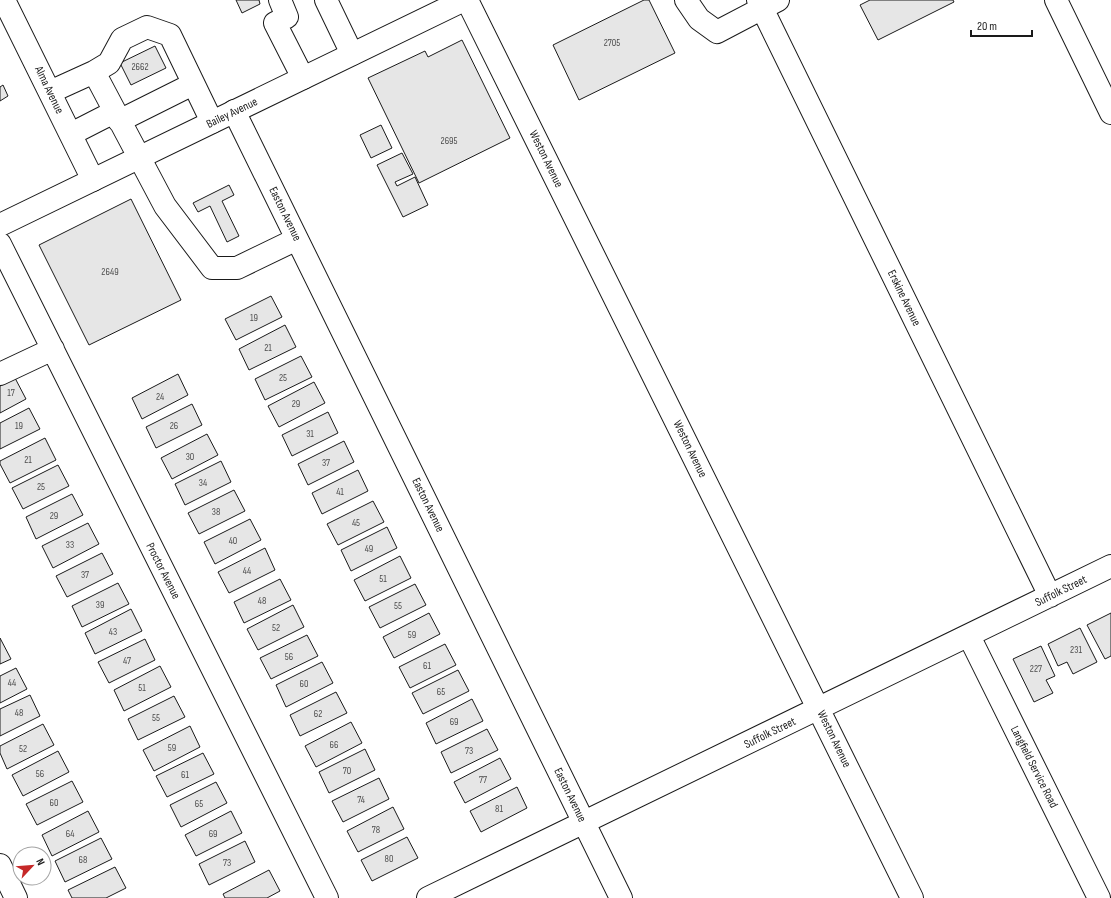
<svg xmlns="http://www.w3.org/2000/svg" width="1111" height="898" font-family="'Sofia Sans Condensed',sans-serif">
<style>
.building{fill:#e6e6e6;stroke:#1a1a1a}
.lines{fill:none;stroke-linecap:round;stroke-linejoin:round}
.minor-casing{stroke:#1a1a1a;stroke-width:24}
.major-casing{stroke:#1a1a1a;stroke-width:24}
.minor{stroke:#fff;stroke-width:22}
.major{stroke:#fff;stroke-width:22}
.labels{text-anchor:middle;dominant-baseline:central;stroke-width:3;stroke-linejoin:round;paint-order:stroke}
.number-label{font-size:10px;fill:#4d4d4d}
.street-label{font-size:12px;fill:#1a1a1a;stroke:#fff}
</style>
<rect width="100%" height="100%" fill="#fff"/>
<!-- building -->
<path class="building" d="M236,0H259L260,4L242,13Z
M644,0H649L675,53L579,100L553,45Z
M870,0H953L954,2L878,40L860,5Z
M462,40L510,138L419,183L368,78L425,51L428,57Z
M155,46L166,68L131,85L120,63Z
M3,85L8,96L0,101V87Z
M381,125L392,148L371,158L360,135Z
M402,153L413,174L395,182L397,186L415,177L428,205L403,217L377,165Z
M229,185L234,195L222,201L239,236L227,242L210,206L198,212L193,203Z
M131,199L181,300L89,345L39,245Z
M271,296L282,317L236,340L225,319Z
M285,325L296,347L249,370L239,349Z
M301,356L312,377L265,400L255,379Z
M178,374L188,395L142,419L132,398Z
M15,378L26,399L0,413V386Z
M314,382L325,403L279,427L268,406Z
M192,404L202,425L156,448L146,427Z
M29,408L40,429L0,449V423Z
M328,412L338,433L292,456L282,435Z
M207,434L218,455L172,479L161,458Z
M45,438L56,460L10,483L0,464V461Z
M344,441L354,462L308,485L298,464Z
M221,461L231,482L185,505L175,484Z
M58,465L69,486L23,509L12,488Z
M358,470L368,491L322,514L312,493Z
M234,490L245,511L199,534L188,513Z
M72,494L83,515L36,539L26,517Z
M373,501L384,522L338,545L327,524Z
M250,519L261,540L215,564L204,542Z
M88,523L99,544L53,568L42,546Z
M387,527L397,548L351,571L341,550Z
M265,548L275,570L229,593L218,572Z
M102,553L113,574L67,597L56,576Z
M400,556L411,578L365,601L354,580Z
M280,579L291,600L244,623L234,602Z
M118,583L129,604L82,627L72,606Z
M415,584L426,605L380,628L369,607Z
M293,605L304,627L258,650L247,629Z
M131,609L142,631L95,654L85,633Z
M429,613L440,634L394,658L383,637Z
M1111,613V656L1105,659L1087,625Z
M1080,628L1097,662L1073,674L1067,662L1058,666L1048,644Z
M307,635L318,656L271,679L260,658Z
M0,638L11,659L0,664Z
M145,639L155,660L109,683L98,662Z
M445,644L456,665L410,688L399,667Z
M1041,646L1055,676L1046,680L1053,693L1034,702L1013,659Z
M322,662L333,683L286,707L276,685Z
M160,666L171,687L124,711L114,690Z
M16,668L27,689L0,703V676Z
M458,670L469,691L423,714L412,693Z
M336,692L347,713L300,736L290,715Z
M30,695L40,716L0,736V709Z
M174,696L185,717L138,740L128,719Z
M472,699L483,721L436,744L426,723Z
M351,722L362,743L316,767L305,746Z
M43,724L54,745L7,769L0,753V746Z
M190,726L200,747L154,771L143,750Z
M487,729L498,750L451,773L441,752Z
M365,749L375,770L329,793L319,772Z
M58,751L69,772L23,796L12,775Z
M203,753L214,774L167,797L156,776Z
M500,758L511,779L465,803L454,782Z
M379,778L389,799L343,822L332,801Z
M72,781L83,802L37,825L26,804Z
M216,782L227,803L181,827L170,805Z
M517,787L527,808L481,832L470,811Z
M393,807L404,829L358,852L347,831Z
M88,811L99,832L52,856L42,835Z
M231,811L242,833L196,856L185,835Z
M407,837L418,858L372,881L361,860Z
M101,838L112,859L65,882L55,861Z
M245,841L255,862L209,885L199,864Z
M115,867L126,888L106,898H72L68,890Z
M269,870L280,891L267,898H225L223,894Z"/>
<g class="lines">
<defs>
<path id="minor" d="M4,0L93,180
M280,0L287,17L275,23L303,78
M326,0L352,54
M467,0L912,898
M686,0L699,19L717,32L778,0
M758,0L1050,596
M1056,0L1111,113
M50,92L94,72
M234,111L621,898
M119,121L193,84
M212,122L170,35L147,27L122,39L109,63L94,72L165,206L212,268H237L297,239
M71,134L114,112
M0,244L327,898
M0,374L53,349
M969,636L1099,898
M0,865L16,898
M428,898L1111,566"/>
<path id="major" d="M0,225L464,0"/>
</defs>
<!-- minor casing -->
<use href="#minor" class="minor-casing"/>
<!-- major casing -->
<use href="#major" class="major-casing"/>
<!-- minor -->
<use href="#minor" class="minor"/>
<!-- major -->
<use href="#major" class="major"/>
</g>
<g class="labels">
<!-- number labels -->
<g class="number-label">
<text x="612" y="43">2705</text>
<text x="140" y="67">2662</text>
<text x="449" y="141">2695</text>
<text x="110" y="272">2649</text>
<text x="254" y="318">19</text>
<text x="268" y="348">21</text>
<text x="283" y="378">25</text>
<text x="11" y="393">17</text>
<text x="160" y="397">24</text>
<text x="296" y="404">29</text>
<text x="19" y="426">19</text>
<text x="174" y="426">26</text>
<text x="310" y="434">31</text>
<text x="190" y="457">30</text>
<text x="28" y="460">21</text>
<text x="326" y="463">37</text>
<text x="203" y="483">34</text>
<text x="41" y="487">25</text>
<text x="340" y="492">41</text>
<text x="216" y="512">38</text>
<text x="54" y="516">29</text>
<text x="356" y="523">45</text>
<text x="233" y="541">40</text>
<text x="70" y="545">33</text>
<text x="369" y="549">49</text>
<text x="247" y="571">44</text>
<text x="85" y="575">37</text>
<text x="383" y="579">51</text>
<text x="262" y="601">48</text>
<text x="100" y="605">39</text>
<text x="398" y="606">55</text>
<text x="276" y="628">52</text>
<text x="113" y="632">43</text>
<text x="412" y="635">59</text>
<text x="1076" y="650">231</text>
<text x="289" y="657">56</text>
<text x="127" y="661">47</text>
<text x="427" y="666">61</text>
<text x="1036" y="669">227</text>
<text x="12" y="683">44</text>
<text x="304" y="684">60</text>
<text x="142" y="688">51</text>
<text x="441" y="692">65</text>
<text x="19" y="713">48</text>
<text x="318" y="714">62</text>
<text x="156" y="718">55</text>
<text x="454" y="722">69</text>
<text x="334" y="745">66</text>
<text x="172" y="748">59</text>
<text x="23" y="749">52</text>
<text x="469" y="751">73</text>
<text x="347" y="771">70</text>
<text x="40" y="774">56</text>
<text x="185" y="775">61</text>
<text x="483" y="780">77</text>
<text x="361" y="800">74</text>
<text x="54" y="803">60</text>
<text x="199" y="804">65</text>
<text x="499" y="809">81</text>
<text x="376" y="830">78</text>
<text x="70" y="834">64</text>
<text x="213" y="834">69</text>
<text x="389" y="859">80</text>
<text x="83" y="860">68</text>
<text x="227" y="863">73</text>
</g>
<!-- street labels -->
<g class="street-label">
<text transform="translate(49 90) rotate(64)">Alma Avenue</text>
<text transform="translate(232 113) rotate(-26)">Bailey Avenue</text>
<text transform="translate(546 159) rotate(64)">Weston Avenue</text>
<text transform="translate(285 214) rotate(64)">Easton Avenue</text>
<text transform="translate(904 298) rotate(64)">Erskine Avenue</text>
<text transform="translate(690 449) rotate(64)">Weston Avenue</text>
<text transform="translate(428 505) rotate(64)">Easton Avenue</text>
<text transform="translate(163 571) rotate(63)">Proctor Avenue</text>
<text transform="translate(1061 591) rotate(-26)">Suffolk Street</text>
<text transform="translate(770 733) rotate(-26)">Suffolk Street</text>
<text transform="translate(834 739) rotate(64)">Weston Avenue</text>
<text transform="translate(1034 767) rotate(63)">Langfield Service Road</text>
<text transform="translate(570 795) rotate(64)">Easton Avenue</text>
</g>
</g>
<!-- north arrow -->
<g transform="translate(32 866) rotate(64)"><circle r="19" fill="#ffffff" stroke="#a3a3a3"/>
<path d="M0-3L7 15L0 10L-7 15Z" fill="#c62828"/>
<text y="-6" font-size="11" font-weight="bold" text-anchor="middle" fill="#1a1a1a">N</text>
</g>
<!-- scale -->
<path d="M971 30v6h61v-6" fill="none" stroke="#1a1a1a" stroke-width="2"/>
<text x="977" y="30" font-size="12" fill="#1a1a1a" stroke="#ffffff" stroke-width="3" paint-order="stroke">20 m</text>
</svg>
